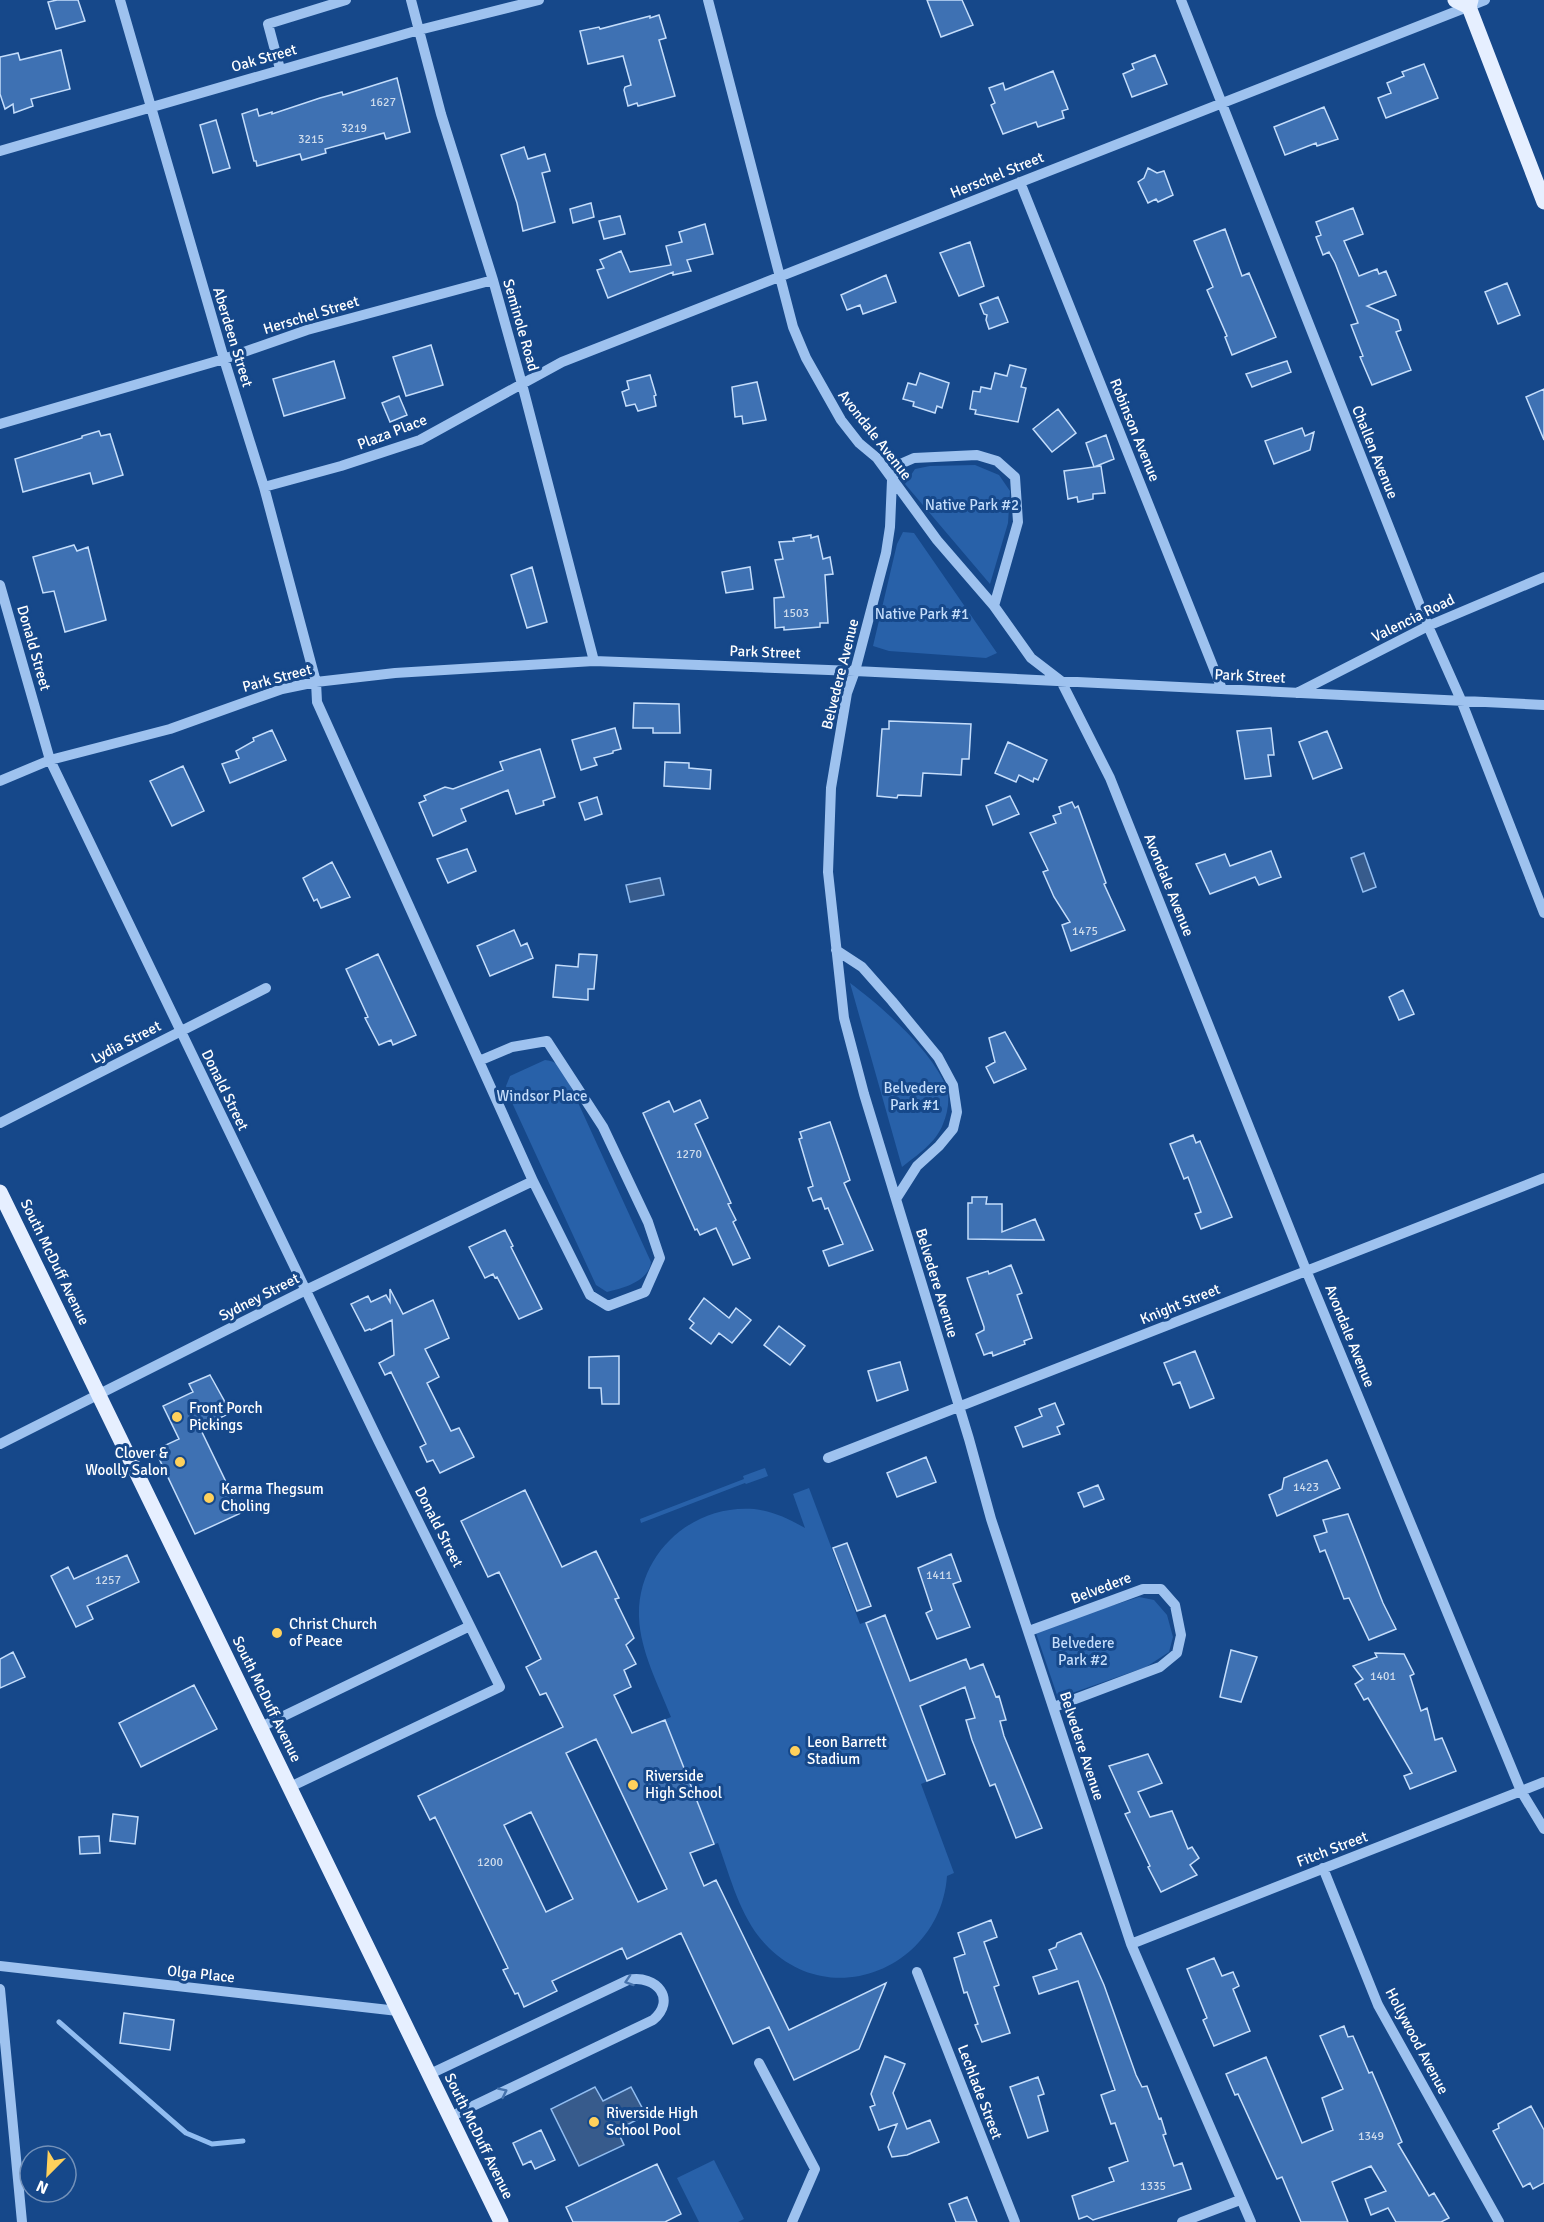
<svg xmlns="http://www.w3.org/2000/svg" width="1544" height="2222" font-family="Signika,sans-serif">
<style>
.green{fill:#2861a9}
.water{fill:#375b8c;stroke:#91bdf1;stroke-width:1.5}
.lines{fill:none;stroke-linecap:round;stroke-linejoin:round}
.stream{stroke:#91bdf1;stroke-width:5}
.building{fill:#3e71b3;stroke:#c4ddfb;stroke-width:1.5;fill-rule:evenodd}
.minor{stroke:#9ec2ef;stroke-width:10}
.major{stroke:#e6efff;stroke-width:15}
.oneway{stroke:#4673ad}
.poi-dot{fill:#ffd15c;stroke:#16488a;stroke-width:2}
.labels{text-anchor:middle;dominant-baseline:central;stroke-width:6;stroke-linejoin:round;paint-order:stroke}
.number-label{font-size:12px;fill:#cfdcec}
.street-label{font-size:15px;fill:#fff;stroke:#16488a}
.park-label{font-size:15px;fill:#c4ddfb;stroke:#16488a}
.poi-label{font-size:15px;fill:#fff;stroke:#16488a;text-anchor:start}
</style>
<rect width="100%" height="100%" fill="#16488a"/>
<!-- green -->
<path class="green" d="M975,465L999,475L1010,491L1008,523L990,584L905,484L915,469L930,466Z
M903,532L914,533L997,653L986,658L889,651L873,646L897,544Z
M850,983C881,1006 929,1048 945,1084C951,1096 948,1112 943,1124C936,1143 916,1156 902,1167Z
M545,1060C555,1061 559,1064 564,1072L651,1262C649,1281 624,1288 607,1292L596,1285L508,1094L506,1086L510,1076Z
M765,1468L768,1476L746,1484L745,1483L641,1523L640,1519L744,1479L743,1476Z
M809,1488L860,1624L885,1615L945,1774L921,1784L954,1873L947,1876C941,1964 836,2013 769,1948C741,1921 731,1879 718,1843L696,1851L644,1728L671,1717C659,1686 640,1651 639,1617C637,1554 692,1504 754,1509C773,1511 789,1519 805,1528L793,1494Z
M1139,1597L1154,1600L1167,1615L1173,1637L1169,1652L1146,1667L1058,1698L1035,1630Z
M714,2160L744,2219L738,2222H699L677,2178Z"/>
<!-- water -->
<path class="water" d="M1364,853L1376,887L1363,892L1351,858Z
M660,878L664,895L630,902L626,885Z
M595,2087L603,2101L631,2087L646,2115L617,2130L624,2145L579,2166L551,2109Z"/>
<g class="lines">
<!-- stream -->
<path class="stream" d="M59,2022L186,2133L212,2144L243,2141"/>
</g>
<!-- building -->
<path class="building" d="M57,0H78L85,21L56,29L48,2Z
M927,0H962L973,25L941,37Z
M659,15L666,38L659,40L675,96L638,106L637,103L628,106L624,90L625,87L631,85L623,56L588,64L580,31L599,27L600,29L650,16V18Z
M61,50L70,89L31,99L33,106L14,113L13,104L5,109L0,94V57L18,53L20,60Z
M1155,55L1167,84L1132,97L1123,74L1134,69L1132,64Z
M1424,64L1438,98L1386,118L1378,98L1391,93L1387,83L1404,76L1402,72Z
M1053,71L1068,109L1062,111L1064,118L1038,127L1036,122L1003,134L991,105L995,103L989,88L1003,83L1005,90Z
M397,78L410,132L386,139L384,133L325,149L326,153L302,160L300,154L257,166L256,161H254L242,114L257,109L259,116L272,112V114L320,98L342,92L343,95Z
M1324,107L1338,139L1317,146L1316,143L1285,155L1274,127Z
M216,120L230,168L213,173L200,125Z
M524,147L528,159L545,154L550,171L542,173L555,222L523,231L517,203L501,155Z
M1148,168L1157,173L1164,171L1173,195L1158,202L1156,199L1148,203L1138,182L1144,178Z
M591,203L594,217L573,223L570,209Z
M1353,208L1363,234L1344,241L1359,276L1377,269L1379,274L1386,271L1396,295L1367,306L1398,320L1401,330L1396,332L1411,370L1372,385L1360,357L1363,356L1351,325L1358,323L1335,263L1329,252L1323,255L1316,237L1321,235L1316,222Z
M620,216L625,234L604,239L599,221Z
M705,224L713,254L687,260L691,271L673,275V272L608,298L597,270L604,268L600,260L621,251L630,272L671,265L666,246L682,242L679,232Z
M1225,229L1242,276L1249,273L1276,337L1232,355L1225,337L1227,336L1207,290L1213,287L1194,241Z
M970,242L984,286L959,296L940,253Z
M886,275L896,302L863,314L860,305L847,310L841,295Z
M1507,283L1520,315L1498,324L1485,292Z
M998,297L1008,322L989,329L986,320L987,315L984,314L980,304Z
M431,345L443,385L406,396L393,357Z
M334,361L345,398L284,416L273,379Z
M1287,361L1291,372L1252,387L1246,374Z
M1010,365L1026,369L1021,387L1026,388L1018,422L975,414L976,410L970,409L973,391L980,392L981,387L991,389L995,373L1007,376Z
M920,373L949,383L942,408L937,406L935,413L913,406L914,402L903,399L908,383L916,385Z
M650,375L656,395L654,396L656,406L638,411L635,404L626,406L622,392L629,389L627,381Z
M757,382L766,420L743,424L742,416L735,417L732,387Z
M1544,389V440L1526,397Z
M399,396L407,415L390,422L382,403Z
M1058,409L1076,433L1052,452L1033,429Z
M1302,428L1305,436L1314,432L1310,450L1274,464L1265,441Z
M99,431L101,436L110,434L123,475L93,484L90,473L23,492L15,459L82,438V436Z
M1106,435L1114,459L1094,467L1086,443Z
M1101,466L1105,493L1093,494V499L1078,502L1077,497L1068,499L1064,471Z
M811,535V538L818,536L823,559L830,557L833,574L825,575L828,623H820V627L784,630V627L775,628L774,598L784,597L775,560L783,559L779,542L794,541L793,538Z
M74,545L77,551L88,547L106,620L65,632L54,591L43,593L33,557Z
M532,567L547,622L527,628L511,575Z
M750,567L753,589L726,593L722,572Z
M634,703L679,704L680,733H653V728H633Z
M889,721L971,724L969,759H962L961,775L923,773L921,796L898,795L897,798L877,796L882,729H889Z
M615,728L621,749L613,751V753L594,758L597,765L581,770L572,740Z
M1271,728L1274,755H1268L1271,776L1245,779L1237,731Z
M272,730L286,760L230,783L222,764L239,758L236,751L254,741L253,738Z
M1327,731L1342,768L1313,779L1299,742Z
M1008,742L1047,760L1038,780L1034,778L1033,782L1019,775L1016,782L995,773Z
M540,749L555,797L543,801L544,805L516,814L508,790L461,809L466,821L433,836L419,803L426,800L424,796L445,787L453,789L503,770L500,762Z
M665,762L689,763V768L711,770L710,789L664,786Z
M183,766L204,811L172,826L150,781Z
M1010,796L1019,814L993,825L986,806Z
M597,797L602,814L585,820L579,803Z
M1072,802L1075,808L1078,806L1106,883L1104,884L1125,930L1071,951L1062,925L1070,922L1054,897L1043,872L1048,870L1030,833L1056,823L1053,816L1061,813L1059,807Z
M467,849L476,871L448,883L437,859Z
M1271,851L1281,877L1259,885L1255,877L1210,894L1196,864L1225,854L1230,866Z
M332,862L350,897L321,908L317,899L314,901L303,878Z
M514,930L521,946L527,943L533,958L490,976L477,946Z
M378,954L416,1035L393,1045L391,1040L379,1045L365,1018L368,1017L346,969Z
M579,954L597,955L594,989H588V1000L553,997L556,965L578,967Z
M1403,990L1414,1014L1399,1020L1389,997Z
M1005,1032L1026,1069L994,1083L986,1067L995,1062L989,1038Z
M700,1100L708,1118L695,1124L731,1203L728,1204L736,1220L733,1222L750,1258L733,1265L716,1228L700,1235L697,1229L695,1230L643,1113L669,1101L674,1112Z
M830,1122L850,1180L844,1183L873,1250L829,1266L823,1251L843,1244L828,1208L825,1209L821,1198L813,1201L808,1188L813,1186L799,1139L802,1138L800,1132Z
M1193,1135L1196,1143L1200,1141L1232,1217L1201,1229L1195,1214L1201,1212L1188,1177L1184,1179L1170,1144Z
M972,1197H987L986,1204H1002V1232L1035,1219L1044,1240L968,1239V1203H972Z
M505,1230L513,1246L511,1247L542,1309L519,1319L497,1277L495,1278L493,1274L485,1278L469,1247Z
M1011,1265L1022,1293L1017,1295L1032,1338L1024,1341L1025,1344L993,1356L992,1352L984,1355L976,1334L984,1330V1327L967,1278L988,1271L989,1274Z
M390,1289L403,1314L433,1300L449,1338L425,1349L439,1377L427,1383L451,1431L459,1428L474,1457L440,1473L433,1460L427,1462L420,1447L426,1444L391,1372L385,1375L379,1363L394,1355L392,1320L371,1330L370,1329L365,1331L351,1304L368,1296L371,1302L386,1295L390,1302Z
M704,1298L729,1318L736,1308L751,1320L732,1343L719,1333L711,1344L690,1328L694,1323L689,1319Z
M779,1326L805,1346L790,1365L764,1345Z
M1195,1351L1214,1398L1190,1408L1180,1382L1173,1385L1164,1363Z
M619,1356V1404H602L601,1388H589V1357Z
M900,1362L908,1390L877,1401L868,1371Z
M210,1375L225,1402H223L228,1414L200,1428L241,1513L195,1534L155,1450L179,1439L163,1406L193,1392L189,1384Z
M1055,1403L1064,1424L1057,1427L1060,1434L1023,1447L1015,1427L1042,1416L1039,1409Z
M926,1457L936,1482L897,1497L887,1473Z
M1327,1460L1340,1488L1277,1516L1269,1495L1282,1489L1284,1478Z
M1098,1485L1104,1499L1084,1507L1078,1493Z
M525,1490L562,1567L596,1551L619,1598L615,1599L634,1638L626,1645L636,1664L624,1670L631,1687L614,1695L632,1733L665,1720L714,1844L690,1853L704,1886L716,1880L789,2030L886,1983L859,2049L794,2080L769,2027L733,2044L681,1933L627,1959L622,1948L552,1981L557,1991L524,2007L518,1993L515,1994L503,1970L508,1968L435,1817L430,1820L418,1796L563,1727L546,1693L540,1695L526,1667L541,1659L499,1572L488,1577L461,1521ZM596,1739L667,1889L638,1902L566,1753ZM531,1812L573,1899L546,1912L504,1825Z
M1348,1514L1383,1603L1396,1629L1369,1640L1349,1598L1344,1599L1325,1550L1320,1552L1314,1536L1327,1532L1323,1520Z
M847,1543L871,1606L857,1611L833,1548Z
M951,1554L961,1581L953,1584L970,1627L937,1639L926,1613L932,1610L918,1568Z
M127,1555L139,1582L87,1606L93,1619L76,1627L51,1576L68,1567L74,1579Z
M885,1615L910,1681L966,1659L970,1669L983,1664L996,1697L999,1696L1006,1720L1000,1721L1004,1736L1042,1828L1016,1838L995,1784L990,1786L972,1740L966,1720L975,1718L965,1687L920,1706L945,1774L927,1781L866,1623Z
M1231,1650L1257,1657L1241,1702L1220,1697Z
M13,1652L25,1677L0,1688V1659Z
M1375,1653L1404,1654L1414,1674L1410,1676L1421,1711L1427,1708L1435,1740L1442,1738L1456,1771L1410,1789L1404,1776L1412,1773L1368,1698L1364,1700L1355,1684L1363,1679L1353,1666L1377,1657Z
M194,1685L217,1729L141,1767L119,1723Z
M1148,1754L1162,1783L1138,1792L1150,1817L1172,1811L1188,1849L1192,1847L1199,1858L1190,1865L1197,1875L1161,1892L1148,1867L1150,1866L1125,1814L1130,1812L1109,1766Z
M113,1814L138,1817L135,1844L110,1841Z
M99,1836L100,1853L80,1854L79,1837Z
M991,1920L997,1937L984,1942L999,1985L994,1987L1010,2033L982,2042L975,2025L978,2024L967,1992L964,1993L954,1958L965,1954L958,1933Z
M1081,1933L1104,1985L1136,2075L1142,2087L1147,2086L1159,2119L1161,2118L1166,2134L1163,2135L1174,2166L1182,2163L1191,2189L1093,2220L1087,2216L1079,2219L1072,2196L1114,2181L1109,2168L1128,2161L1115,2123L1111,2124L1101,2095L1115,2090L1078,1981L1039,1994L1033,1977L1057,1969L1049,1950L1056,1947L1057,1943Z
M1214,1958L1222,1976L1233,1972L1239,1986L1233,1989L1250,2031L1214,2046L1203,2020L1207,2018L1187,1969Z
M124,2013L174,2020L170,2050L120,2043Z
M1344,2026L1348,2037L1353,2036L1369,2073L1372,2072L1402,2142L1398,2144L1429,2196L1434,2193L1449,2218L1441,2222H1396L1388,2208L1371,2215L1365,2199L1386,2191L1371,2166L1332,2182L1348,2222H1301L1282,2177L1277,2179L1238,2094L1235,2095L1226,2074L1266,2057L1302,2143L1333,2130L1322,2098L1343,2089L1320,2036Z
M885,2056L905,2064L893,2093L907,2129L930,2120L939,2142L907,2155L892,2157L888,2147L897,2124L879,2130L870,2107L875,2105L871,2094Z
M1038,2077L1044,2094L1038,2096L1048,2131L1028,2138L1010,2087Z
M1531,2106L1544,2130V2183L1533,2189L1530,2183L1523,2187L1493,2131L1499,2128L1498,2124Z
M541,2130L555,2160L535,2169L531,2161L523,2165L513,2143Z
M657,2164L681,2214L665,2222H573L566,2207Z
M967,2197L977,2222H956L949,2204Z"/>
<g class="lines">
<!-- minor -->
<path class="minor" d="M120,0L224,359L264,487L316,682L317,702L533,1181L590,1295L608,1306L645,1292L660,1258L648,1222L603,1127L547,1041L512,1047L479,1061
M411,0L441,114L493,280L522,384L594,661
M708,0L793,327L806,358L841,420L859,443L877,458L937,540L994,606L1031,658L1061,681L1110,778L1306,1270L1521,1791L1544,1829
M1181,0L1428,626L1461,700L1544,913
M280,69L268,24L346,0
M0,151L419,30L539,0
M1020,182L1222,689
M0,424L224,359L307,330L493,280
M264,487L341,466L420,440L562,362L1485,0
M0,585L50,760L379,1442L470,1626
M994,606L1018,522L1015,477L997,461L977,455L914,458L898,465L892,480L890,527L886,553L855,671L847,693L831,788L828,872L844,1018L864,1094L969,1439L991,1519L1131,1944L1251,2222
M1297,693L1428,626L1544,577
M0,781L50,760L170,729L282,689L316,682L395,673L594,661L855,671L1544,705
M836,950L862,967L892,1001L938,1057L953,1085L957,1112L953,1129L939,1146L917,1166L896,1199
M0,1123L266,988
M0,1444L306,1290L533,1181
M828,1458L1544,1178
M1029,1631L1143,1589H1161L1175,1605L1181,1635L1177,1653L1160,1667L1054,1707
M261,1727L470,1626L500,1687L290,1787
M1323,1868L1378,2005L1499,2222
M1131,1944L1544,1782
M0,1966L398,2011
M917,1972L1015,2222
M0,1989L22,2222
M759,2063L815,2169L792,2222
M430,2074L628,1980C657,1974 677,2000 653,2020L450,2117
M1182,2222L1240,2200"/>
<!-- major -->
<path class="major" d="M1455,0L1469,7
M1471,0L1469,7L1544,202
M0,1192L501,2222"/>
</g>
<!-- one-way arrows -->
<defs><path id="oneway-chevron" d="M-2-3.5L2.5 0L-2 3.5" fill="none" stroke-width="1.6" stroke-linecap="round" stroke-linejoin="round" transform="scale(1.5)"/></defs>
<g class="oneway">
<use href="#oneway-chevron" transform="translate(629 1981) rotate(162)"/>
<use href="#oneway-chevron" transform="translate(503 2092) rotate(-26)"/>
</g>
<!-- markers -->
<g class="poi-dot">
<circle cx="177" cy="1417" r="6"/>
<circle cx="180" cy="1462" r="6"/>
<circle cx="209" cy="1498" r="6"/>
<circle cx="277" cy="1633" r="6"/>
<circle cx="795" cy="1751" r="6"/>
<circle cx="633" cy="1785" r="6"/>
<circle cx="594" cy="2122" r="6"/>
</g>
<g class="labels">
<!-- number labels -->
<g class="number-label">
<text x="383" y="102">1627</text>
<text x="354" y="128">3219</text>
<text x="311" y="139">3215</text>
<text x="796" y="613">1503</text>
<text x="1085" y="931">1475</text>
<text x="689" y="1154">1270</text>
<text x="1306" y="1487">1423</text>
<text x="939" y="1575">1411</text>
<text x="108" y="1580">1257</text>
<text x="1383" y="1676">1401</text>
<text x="490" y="1862">1200</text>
<text x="1371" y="2136">1349</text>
<text x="1153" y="2186">1335</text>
</g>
<!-- street labels -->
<g class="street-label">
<text transform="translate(264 58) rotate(-16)">Oak Street</text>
<text transform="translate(997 175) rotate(-22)">Herschel Street</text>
<text transform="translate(311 315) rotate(-17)">Herschel Street</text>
<text transform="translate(521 325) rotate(74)">Seminole Road</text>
<text transform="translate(233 337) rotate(73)">Aberdeen Street</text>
<text transform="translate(1135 430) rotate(68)">Robinson Avenue</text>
<text transform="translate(392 432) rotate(-21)">Plaza Place</text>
<text transform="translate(875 435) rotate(52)">Avondale Avenue</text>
<text transform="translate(1375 452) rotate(68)">Challen Avenue</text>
<text transform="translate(1413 618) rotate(-26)">Valencia Road</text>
<text transform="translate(34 648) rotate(74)">Donald Street</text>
<text transform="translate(765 652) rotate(2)">Park Street</text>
<text transform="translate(840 674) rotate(-76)">Belvedere Avenue</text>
<text transform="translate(1250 676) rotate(3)">Park Street</text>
<text transform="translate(277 678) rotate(-15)">Park Street</text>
<text transform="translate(1169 885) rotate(68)">Avondale Avenue</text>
<text transform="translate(126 1042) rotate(-27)">Lydia Street</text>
<text transform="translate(225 1090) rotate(64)">Donald Street</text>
<text transform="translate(55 1262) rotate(64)">South McDuff Avenue</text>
<text transform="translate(937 1283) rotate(73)">Belvedere Avenue</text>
<text transform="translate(259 1297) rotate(-27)">Sydney Street</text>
<text transform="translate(1180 1304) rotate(-22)">Knight Street</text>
<text transform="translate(1350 1336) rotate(68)">Avondale Avenue</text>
<text transform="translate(439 1527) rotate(63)">Donald Street</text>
<text transform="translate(1101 1588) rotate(-21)">Belvedere</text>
<text transform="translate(267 1699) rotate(64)">South McDuff Avenue</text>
<text transform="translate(1082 1746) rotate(72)">Belvedere Avenue</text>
<text transform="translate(1332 1849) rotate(-21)">Fitch Street</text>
<text transform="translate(201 1974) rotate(6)">Olga Place</text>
<text transform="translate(1417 2041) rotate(62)">Hollywood Avenue</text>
<text transform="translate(980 2092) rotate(69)">Lechlade Street</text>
<text transform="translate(479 2136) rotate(64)">South McDuff Avenue</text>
</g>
<!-- park labels -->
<g class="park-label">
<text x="972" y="505">Native Park #2</text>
<text x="922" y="614">Native Park #1</text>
<text x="915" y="1088">Belvedere<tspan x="915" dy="17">Park #1</tspan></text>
<text x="542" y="1096">Windsor Place</text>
<text x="1083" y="1643">Belvedere<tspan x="1083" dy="17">Park #2</tspan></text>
</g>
<!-- poi labels -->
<g class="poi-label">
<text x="189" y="1408">Front Porch<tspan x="189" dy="17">Pickings</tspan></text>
<text x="168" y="1453" text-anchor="end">Clover &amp;<tspan x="168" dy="17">Woolly Salon</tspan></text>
<text x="221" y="1489">Karma Thegsum<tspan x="221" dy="17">Choling</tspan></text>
<text x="289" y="1624">Christ Church<tspan x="289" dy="17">of Peace</tspan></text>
<text x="807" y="1742">Leon Barrett<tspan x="807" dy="17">Stadium</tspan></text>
<text x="645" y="1776">Riverside<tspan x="645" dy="17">High School</tspan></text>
<text x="606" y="2113">Riverside High<tspan x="606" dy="17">School Pool</tspan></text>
</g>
</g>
<!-- north arrow -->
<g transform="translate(48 2174) rotate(204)"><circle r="28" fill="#16488a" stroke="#7391b9" stroke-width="1.5"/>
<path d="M0-4.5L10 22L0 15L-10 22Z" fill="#ffd15c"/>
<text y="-9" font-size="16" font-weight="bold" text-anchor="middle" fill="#ffffff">N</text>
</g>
</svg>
